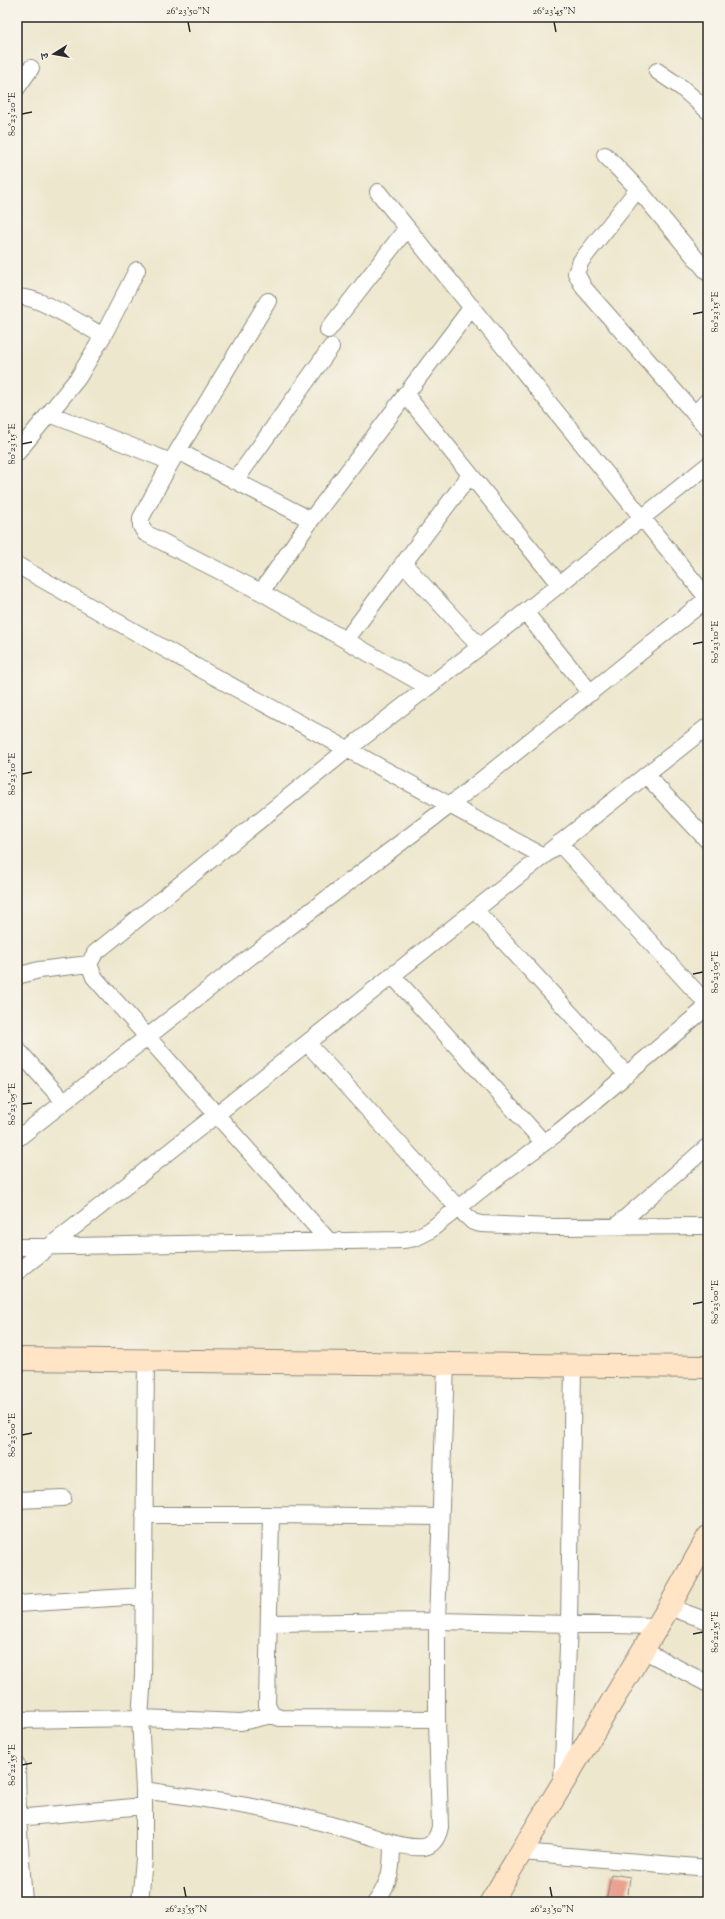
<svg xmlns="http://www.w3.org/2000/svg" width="725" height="1919" font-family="'Sorts Mill Goudy','Noto Serif Devanagari',serif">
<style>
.building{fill:#e89a87}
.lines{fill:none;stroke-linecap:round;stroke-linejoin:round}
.street-casing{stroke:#8c897c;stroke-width:18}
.secondary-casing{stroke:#8c897c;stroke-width:24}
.street{stroke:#fff;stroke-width:16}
.secondary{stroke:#ffe4c6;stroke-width:22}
.ticks{fill:none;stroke:#2b2b2b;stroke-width:1.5}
.neatline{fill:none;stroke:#2b2b2b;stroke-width:1.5}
.ticks-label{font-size:10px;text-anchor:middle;fill:#2b2b2b}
</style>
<rect width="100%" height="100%" fill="#f7f3e8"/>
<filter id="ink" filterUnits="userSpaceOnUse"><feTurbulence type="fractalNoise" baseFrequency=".025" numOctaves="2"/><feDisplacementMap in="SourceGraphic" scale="8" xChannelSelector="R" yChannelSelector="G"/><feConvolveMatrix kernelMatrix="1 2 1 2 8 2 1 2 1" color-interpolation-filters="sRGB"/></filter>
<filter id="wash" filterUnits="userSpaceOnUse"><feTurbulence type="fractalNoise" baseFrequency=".012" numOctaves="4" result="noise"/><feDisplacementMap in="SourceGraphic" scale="16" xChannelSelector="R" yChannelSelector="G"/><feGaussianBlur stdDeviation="0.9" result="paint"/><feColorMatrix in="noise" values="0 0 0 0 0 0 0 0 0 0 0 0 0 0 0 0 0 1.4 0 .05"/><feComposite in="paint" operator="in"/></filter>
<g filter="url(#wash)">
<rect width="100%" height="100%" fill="#ede7cd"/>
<g id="blocks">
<!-- building -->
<path class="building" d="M611,1874L630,1877L627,1902H606Z"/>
</g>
</g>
<g filter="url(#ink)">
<use href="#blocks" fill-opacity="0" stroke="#8c897c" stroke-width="1"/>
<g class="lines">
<defs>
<path id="street" d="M657,71L682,88L708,111
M17,88L31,68
M605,155L638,189L708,273
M638,189L581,261L576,273L584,288L708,429
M378,192L708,599
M17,298C32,292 87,327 103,336
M268,301L171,462L141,518V526L145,533L261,592L428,687
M328,330L407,228
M405,394L559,584
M50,414L171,462
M695,414L708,400
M178,451L311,520
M17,453L78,378L103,336L137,270
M235,481L331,347
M403,563L480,647
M17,565L195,666L543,856
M261,592L311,520L472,307
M525,612L591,693
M346,640L470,475
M646,775L708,841
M559,843L708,1005
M475,910L627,1075
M392,975L544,1143
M17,976L39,970L89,964
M307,1043L458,1208L473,1222L481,1224L551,1227L708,1226
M17,1049L64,1102
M17,1139L229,973L449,806L708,598
M616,1226L708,1146
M328,1240L94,977L89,964L95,953L348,749L525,612L708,465
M17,1247L403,1240L415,1238L429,1231L487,1185L560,1131L708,1006
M17,1272L708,726
M17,1500L63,1498
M144,1515H271L440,1517
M271,1515L267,1705L272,1715L280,1718L437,1719
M17,1604L144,1596
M669,1607L708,1621
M269,1623L437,1621L657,1626
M643,1650L708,1684
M17,1720L140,1718L241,1722L272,1715
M17,1765L18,1818L24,1902
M562,1784L569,1624L573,1365
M144,1790C195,1798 247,1804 297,1816C323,1822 348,1830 373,1837C389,1842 408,1849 424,1847C434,1845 438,1836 440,1827L437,1719V1621L446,1363
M17,1818L143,1806
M522,1852L708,1868
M140,1902L144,1859V1790L140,1718L143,1675L146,1360
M376,1902C391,1881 392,1868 392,1843"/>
<path id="secondary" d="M17,1359L708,1367
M491,1902L669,1607L708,1537"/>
</defs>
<!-- street casing -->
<use href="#street" class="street-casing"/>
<!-- secondary casing -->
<use href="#secondary" class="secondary-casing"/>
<!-- street -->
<use href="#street" class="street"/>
<!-- secondary -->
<use href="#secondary" class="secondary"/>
</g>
</g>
<!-- ticks -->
<path class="ticks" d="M188,22L190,32M554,22L556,32M22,114L32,112M693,314L703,312M22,444L32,442M693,644L703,642M22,774L32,772M693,974L703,972M22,1104L32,1103M693,1304L703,1302M22,1435L32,1433M693,1634L703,1632M22,1765L32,1763M184,1887L186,1897M550,1887L552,1897"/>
<!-- margin -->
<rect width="725" height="1919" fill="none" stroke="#f7f3e8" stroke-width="44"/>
<!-- north arrow -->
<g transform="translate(54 54) rotate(259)" stroke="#f7f3e8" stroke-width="3" paint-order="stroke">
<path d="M0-3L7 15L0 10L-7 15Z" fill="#2b2b2b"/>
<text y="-6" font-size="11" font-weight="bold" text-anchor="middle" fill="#2b2b2b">उ</text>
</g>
<rect x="22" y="22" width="681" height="1875" class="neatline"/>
<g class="ticks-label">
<text x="188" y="14">26°23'50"N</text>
<text x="554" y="14">26°23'45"N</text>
<text transform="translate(11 114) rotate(-90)" y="4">80°23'20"E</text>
<text transform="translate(714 312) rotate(-90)" y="4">80°23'15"E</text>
<text transform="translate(11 444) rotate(-90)" y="4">80°23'15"E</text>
<text transform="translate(714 642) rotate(-90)" y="4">80°23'10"E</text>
<text transform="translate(11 774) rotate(-90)" y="4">80°23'10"E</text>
<text transform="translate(714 972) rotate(-90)" y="4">80°23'05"E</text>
<text transform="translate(11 1104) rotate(-90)" y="4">80°23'05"E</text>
<text transform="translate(714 1302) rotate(-90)" y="4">80°23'00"E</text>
<text transform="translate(11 1435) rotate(-90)" y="4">80°23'00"E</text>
<text transform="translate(714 1632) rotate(-90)" y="4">80°22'55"E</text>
<text transform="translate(11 1765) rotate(-90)" y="4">80°22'55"E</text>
<text x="186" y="1912">26°23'55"N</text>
<text x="552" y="1912">26°23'50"N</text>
</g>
</svg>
